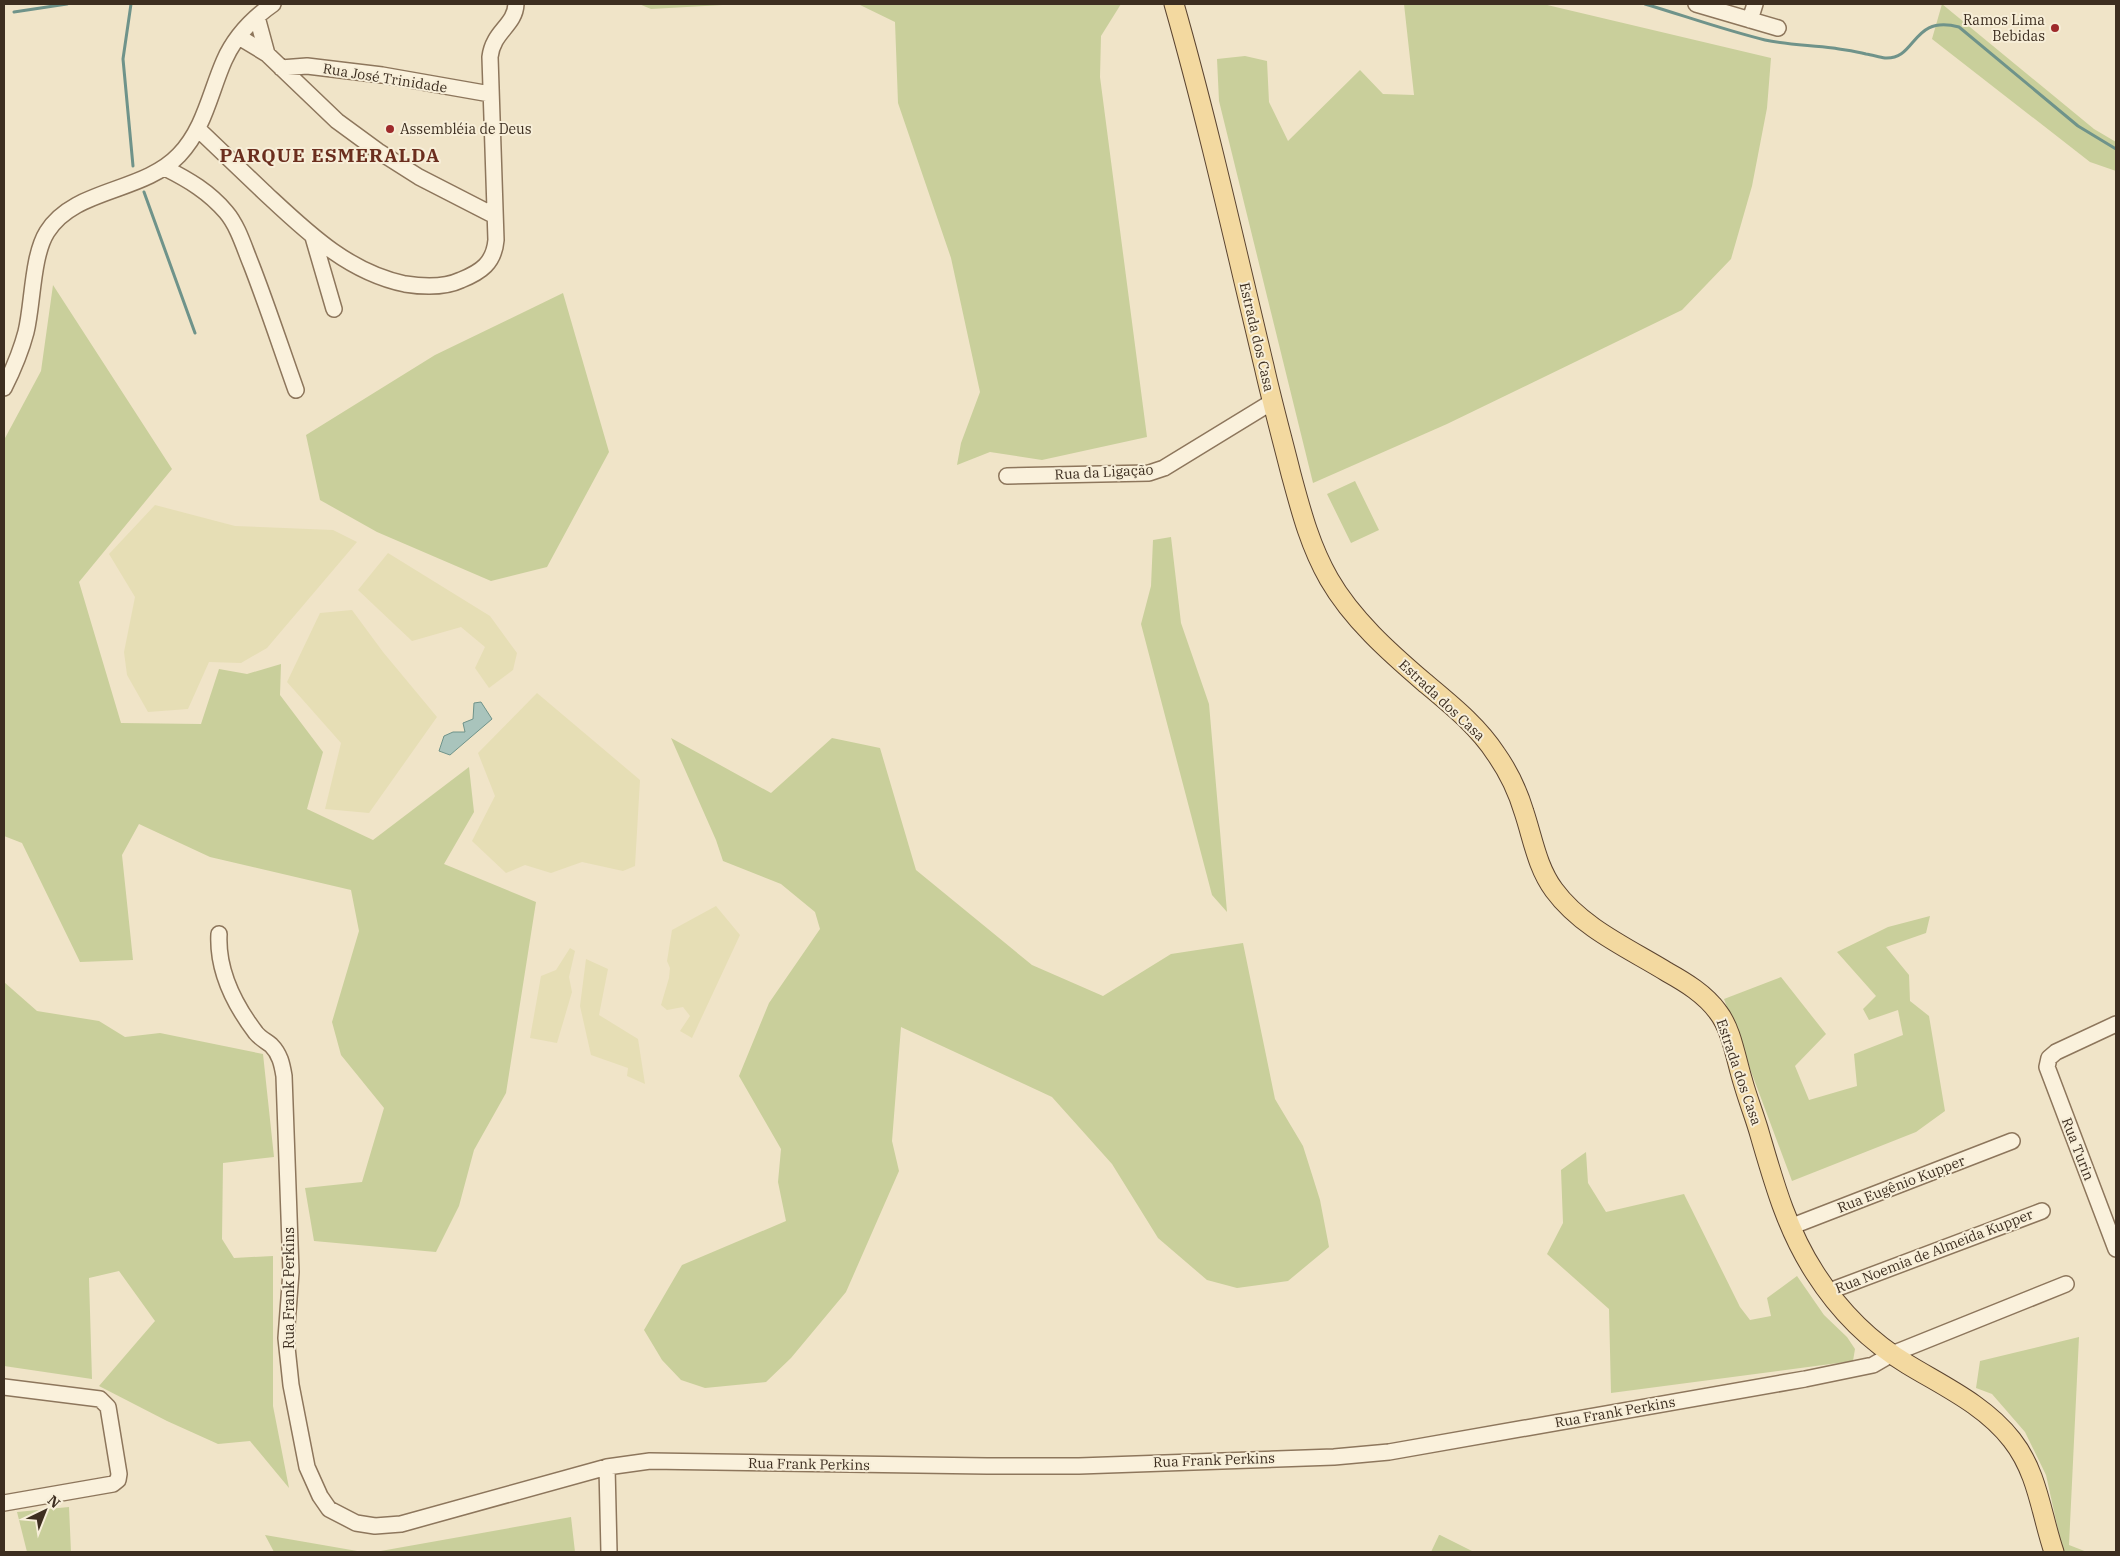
<svg xmlns="http://www.w3.org/2000/svg" width="2120" height="1556" font-family="'IBM Plex Serif',serif">
<style>
.farmland{fill:#e6deb5}
.green{fill:#c9cf9b}
.water{fill:#a9c4bc;stroke:#6f938a}
.lines{fill:none;stroke-linecap:round;stroke-linejoin:round}
.stream{stroke:#6f938a;stroke-width:3}
.minor-casing{stroke:#8d765c;stroke-width:18}
.major-casing{stroke:#5b4430;stroke-width:21}
.minor{stroke:#faf1dc;stroke-width:15}
.major{stroke:#f3d9a0;stroke-width:19}
.poi-dot{fill:#9e2a2b;stroke:#f7eed8;stroke-width:2}
.labels{text-anchor:middle;dominant-baseline:central;stroke-width:4;stroke-linejoin:round;paint-order:stroke}
.poi-label{font-size:14px;fill:#3d2e20;stroke:#f7eed8;text-anchor:end}
.street-label{font-size:14px;fill:#3d2e20;stroke:#f7eed8}
.district-label{font-size:19px;font-weight:bold;letter-spacing:1px;fill:#6b2e1e;stroke:#f7eed8}
</style>
<rect width="100%" height="100%" fill="#f0e4c8"/>
<!-- farmland -->
<path class="farmland" d="M155,505L235,526L333,530L357,542L267,648L241,663L209,662L188,709L148,712L127,675L124,652L135,597L109,554Z
M388,553L490,616L517,653L513,670L489,688L475,668L485,647L461,627L412,641L358,590Z
M352,610L383,652L437,717L369,813L325,809L341,743L287,682L320,613Z
M537,693L640,780L635,866L623,871L582,862L551,873L525,865L506,873L472,841L495,796L478,753Z
M716,906L740,935L692,1038L680,1031L690,1016L683,1007L667,1010L661,1005L669,978L670,968L667,961L672,930Z
M570,948L575,951L569,977L572,992L557,1043L530,1038L541,976L556,970Z
M586,959L608,969L599,1015L638,1039L645,1084L627,1076L628,1068L591,1055L580,1006Z"/>
<!-- green -->
<path class="green" d="M639,4H741L651,9Z
M858,4H1121L1101,36L1100,77L1147,437L1042,460L990,452L957,465L961,443L980,392L951,258L898,103L895,22Z
M1404,4H1543L1771,58L1767,108L1752,186L1731,259L1682,310L1447,424L1313,483L1219,101L1217,59L1245,56L1267,61L1269,102L1288,141L1360,70L1383,94L1414,95Z
M1942,4L2094,129L2116,142V171L2090,162L1932,39Z
M53,285L172,469L79,582L121,723L201,724L219,669L247,674L281,664L280,695L323,752L307,809L373,840L469,767L474,812L444,864L536,902L506,1093L474,1150L459,1206L436,1252L314,1241L305,1188L362,1182L384,1108L341,1055L332,1022L359,931L351,890L210,857L139,824L122,855L133,960L80,962L22,843L4,836V440L41,371Z
M563,293L609,452L547,567L491,581L377,532L320,500L306,435L435,355Z
M1355,481L1379,530L1351,543L1327,494Z
M1171,537L1181,623L1209,704L1227,912L1212,895L1141,624L1151,586L1153,540Z
M671,738L771,793L832,738L880,748L916,870L1032,965L1103,996L1171,954L1243,943L1275,1099L1303,1146L1320,1200L1329,1247L1288,1281L1237,1288L1207,1280L1158,1238L1112,1164L1052,1097L901,1027L892,1141L899,1171L846,1292L791,1358L766,1382L705,1388L681,1380L662,1360L644,1330L682,1265L786,1221L778,1182L781,1149L739,1076L769,1003L820,929L815,912L781,884L723,861L716,840Z
M1930,916L1926,933L1886,947L1909,975L1910,1001L1929,1016L1945,1111L1916,1132L1792,1181L1724,999L1781,977L1826,1034L1795,1066L1809,1100L1857,1086L1854,1054L1903,1035L1898,1010L1869,1020L1863,1009L1876,996L1837,952L1888,927Z
M4,982L37,1011L99,1021L125,1037L160,1033L263,1054L274,1157L223,1163L222,1239L234,1258L273,1256V1406L289,1488L250,1441L218,1444L167,1421L99,1386L155,1321L119,1271L89,1278L92,1379L4,1366Z
M1586,1152L1588,1183L1606,1212L1684,1194L1740,1307L1750,1320L1771,1316L1767,1298L1797,1276L1824,1315L1847,1337L1855,1349L1853,1361L1611,1393L1609,1309L1547,1254L1563,1223L1561,1170Z
M2079,1337L2069,1545L2087,1552H2063L2046,1475L2025,1432L1992,1394L1976,1388L1980,1361Z
M69,1507L71,1552H27L17,1512Z
M571,1517L575,1552H375Z
M265,1535L363,1552H274Z
M1439,1535H1440L1474,1552H1431Z"/>
<!-- water -->
<path class="water" d="M481,702L492,719L450,755L439,751L444,736L453,732H465L463,723L473,719L474,703Z"/>
<g class="lines">
<!-- stream -->
<path class="stream" d="M131,4L123,59L133,166
M1645,4C1685,16 1724,30 1765,40C1787,45 1810,45 1833,48C1844,50 1855,51 1866,54C1872,55 1879,57 1885,58C1917,60 1911,14 1959,27L2078,126L2116,149
M14,12L67,4
M144,192L195,333"/>
<defs>
<path id="minor" d="M1696,4L1778,28
M257,17L267,54
M1750,20L1755,4
M239,37L267,54L337,121L378,151L419,177L495,216
M281,68L307,66L382,75L490,94
M198,129C220,150 242,171 264,192C306,231 347,272 405,284C424,287 444,288 461,280C481,272 494,263 496,240L490,57C493,31 515,26 516,4
M165,168C189,180 209,192 226,212C238,226 244,247 251,264C267,305 281,348 296,390
M313,237L334,309
M4,388C13,370 21,351 26,332C33,303 32,256 47,232C74,188 143,193 179,155C204,129 210,93 224,61C234,38 253,18 273,4
M1007,476L1149,473L1164,468L1272,402
M219,934C217,971 234,1004 256,1033C260,1038 266,1041 271,1045C280,1054 282,1064 284,1076L291,1272L286,1338L291,1385L307,1467L320,1496L329,1509L356,1523L375,1526L401,1524L607,1467L650,1461L987,1466H1079L1334,1457L1389,1452L1805,1379L1873,1365L1892,1354L2066,1284
M2116,1024L2056,1052L2049,1058L2047,1067L2116,1249
M1790,1227L2012,1141
M1827,1292L2042,1211
M4,1387L100,1399L108,1407L109,1413L119,1474L118,1480L113,1484L4,1503
M607,1467L609,1552"/>
<path id="major" d="M1174,4C1208,123 1235,245 1264,366C1272,402 1282,438 1291,474C1301,511 1310,546 1329,579C1352,619 1389,652 1424,682C1450,704 1477,725 1496,754C1508,771 1518,792 1524,812C1533,839 1537,867 1554,890C1582,928 1628,948 1667,972C1685,982 1705,994 1718,1012C1732,1030 1736,1060 1743,1082C1748,1100 1755,1117 1760,1135C1774,1183 1787,1230 1815,1273C1838,1309 1869,1341 1907,1364C1943,1386 1985,1405 2012,1440C2038,1473 2041,1514 2054,1552"/>
</defs>
<!-- minor casing -->
<use href="#minor" class="minor-casing"/>
<!-- major casing -->
<use href="#major" class="major-casing"/>
<!-- minor -->
<use href="#minor" class="minor"/>
<!-- major -->
<use href="#major" class="major"/>
</g>
<!-- markers -->
<g class="poi-dot">
<circle cx="2055" cy="28" r="5"/>
<circle cx="390" cy="129" r="5"/>
</g>
<g class="labels">
<!-- poi labels -->
<g class="poi-label">
<text x="2045" y="20">Ramos Lima<tspan x="2045" dy="16">Bebidas</tspan></text>
<text x="400" y="129" text-anchor="start">Assembléia de Deus</text>
</g>
<!-- street labels -->
<g class="street-label">
<text transform="translate(385 78) rotate(9)">Rua José Trinidade</text>
<text transform="translate(1257 337) rotate(77)">Estrada dos Casa</text>
<text transform="translate(1104 472) rotate(-3)">Rua da Ligação</text>
<text transform="translate(1442 700) rotate(43)">Estrada dos Casa</text>
<text transform="translate(1739 1072) rotate(71)">Estrada dos Casa</text>
<text transform="translate(2078 1149) rotate(69)">Rua Turin</text>
<text transform="translate(1901 1184) rotate(-21)">Rua Eugênio Kupper</text>
<text transform="translate(1934 1251) rotate(-21)">Rua Noemia de Almeida Kupper</text>
<text transform="translate(289 1288) rotate(-90)">Rua Frank Perkins</text>
<text transform="translate(1615 1412) rotate(-10)">Rua Frank Perkins</text>
<text transform="translate(1214 1460) rotate(-2)">Rua Frank Perkins</text>
<text transform="translate(809 1464) rotate(1)">Rua Frank Perkins</text>
</g>
<!-- district labels -->
<g class="district-label">
<text x="330" y="155">PARQUE ESMERALDA</text>
</g>
</g>
<!-- border -->
<rect width="2120" height="1556" fill="none" stroke="#3d2e20" stroke-width="10"/>
<!-- north arrow -->
<g transform="translate(45 1511) rotate(43)" stroke="#f7eed8" stroke-width="4" paint-order="stroke">
<path d="M0-4L9 19L0 12L-9 19Z" fill="#3d2e20"/>
<text y="-8" font-size="14" font-weight="bold" text-anchor="middle" fill="#3d2e20">N</text>
</g>
</svg>
